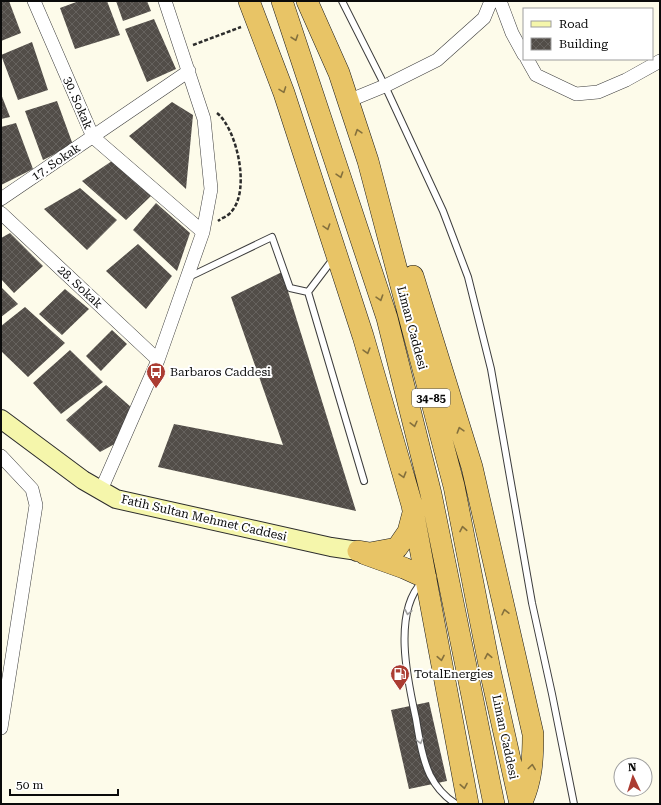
<svg xmlns="http://www.w3.org/2000/svg" width="661" height="805" font-family="'Roboto Serif',serif">
<style>
.building{fill:url(#building-cross-hatch)}
.lines{fill:none;stroke-linecap:round;stroke-linejoin:round}
.service-casing{stroke:#3d3d3d;stroke-width:8}
.minor-casing{stroke:#3d3d3d;stroke-width:14}
.secondary-casing{stroke:#2c2c2c;stroke-width:20}
.trunk-casing{stroke:#1b1b1b;stroke-width:22}
.path{stroke:#2c2c2c;stroke-width:2.5;stroke-dasharray:4 2;stroke-linecap:butt}
.service{stroke:#fff;stroke-width:6}
.minor{stroke:#fff;stroke-width:13}
.secondary{stroke:#f5f6ab;stroke-width:18}
.trunk{stroke:#e8c466;stroke-width:21}
.oneway{stroke:#84703d}
.oneway2{stroke:#9d9d9d}
.labels{text-anchor:middle;dominant-baseline:central;stroke-width:4;stroke-linejoin:round;paint-order:stroke}
.shield{fill:#fff;stroke:#545454;stroke-width:1}
.shield-label{font-size:11px;font-weight:bold;fill:#0a0a0a}
.street-label{font-size:12px;fill:#0a0a0a;stroke:#fff}
.poi-label{font-size:12px;fill:#0a0a0a;stroke:#fff;text-anchor:start}
</style>
<defs>
<pattern id="building-cross-hatch" width="8" height="8" patternUnits="userSpaceOnUse"><rect width="8" height="8" fill="#524d48"/><path d="M0 0l8 8M0 8l8-8" fill="none" stroke="#66625e"/></pattern>
</defs>
<rect width="100%" height="100%" fill="#fdfbea"/>
<!-- building -->
<path class="building" d="M1,1H9L21,33L1,41Z
M79,1H107L120,35L75,49L60,8Z
M116,1H147L151,11L123,21Z
M154,19L176,69L147,82L125,29Z
M32,42L48,90L18,100L1,55Z
M1,94L10,117L1,119Z
M57,101L73,145L43,160L25,111Z
M172,102L193,115L186,189L129,136Z
M16,123L33,169L1,185V127Z
M112,161L151,196L126,220L82,181Z
M80,188L117,220L87,250L44,209Z
M156,203L190,233L177,271L133,230Z
M10,233L43,266L14,293L1,279V238Z
M138,244L172,276L146,309L106,271Z
M282,272L356,511L158,467L174,424L283,445L231,297Z
M1,287L18,304L1,317Z
M65,289L89,309L62,335L39,314Z
M25,307L65,343L28,377L1,351V326Z
M112,330L127,344L101,371L86,356Z
M70,350L103,382L61,414L33,383Z
M106,385L132,408L120,441L100,452L66,420Z
M429,702L447,781L409,789L391,710Z"/>
<g class="lines">
<defs>
<path id="service" d="M342,1L385,86L443,211L468,277L491,369L532,603L552,694L574,804
M333,259L308,292L364,481
M189,277L272,237L290,288L308,292
M422,582C392,613 408,682 416,719C419,737 422,758 430,775C436,787 445,797 456,804"/>
<path id="minor" d="M34,1L93,137L203,232
M500,1L512,33L524,55
M527,59L536,75L576,94L598,92L626,80L660,61
M348,101L387,85L437,60L484,18L491,1
M1,199L189,71
M1,213L158,360
M1,456L32,489L36,505L1,728
M101,490L158,360L203,232L211,189L204,119L165,1"/>
<path id="secondary" d="M1,419L83,480L116,499L331,547L358,551"/>
<path id="trunk" d="M249,1L284,93L363,336L412,505L468,804
M282,1L387,318L431,494L494,804
M307,1L339,73L368,161L454,486L490,670L520,804
M413,276L472,467L533,734C533,759 532,781 521,804
M358,551L370,553L397,548L408,532L413,513
M365,554L404,568L426,578"/>
</defs>
<!-- service casing -->
<use href="#service" class="service-casing"/>
<!-- minor casing -->
<use href="#minor" class="minor-casing"/>
<!-- secondary casing -->
<use href="#secondary" class="secondary-casing"/>
<!-- trunk casing -->
<use href="#trunk" class="trunk-casing"/>
<!-- path -->
<path class="path" d="M193,45L241,27
M217,113C237,129 251,191 231,212C228,216 222,218 218,221"/>
<!-- service -->
<use href="#service" class="service"/>
<!-- minor -->
<use href="#minor" class="minor"/>
<!-- secondary -->
<use href="#secondary" class="secondary"/>
<!-- trunk -->
<use href="#trunk" class="trunk"/>
</g>
<!-- one-way arrows -->
<defs><path id="oneway-chevron" d="M-2-3.5L2.5 0L-2 3.5" fill="none" stroke-width="1.6" stroke-linecap="round" stroke-linejoin="round"/></defs>
<g class="oneway">
<use href="#oneway-chevron" transform="translate(295 38) rotate(71)"/>
<use href="#oneway-chevron" transform="translate(283 90) rotate(70)"/>
<use href="#oneway-chevron" transform="translate(358 132) rotate(-108)"/>
<use href="#oneway-chevron" transform="translate(340 175) rotate(72)"/>
<use href="#oneway-chevron" transform="translate(327 227) rotate(72)"/>
<use href="#oneway-chevron" transform="translate(380 298) rotate(72)"/>
<use href="#oneway-chevron" transform="translate(367 351) rotate(74)"/>
<use href="#oneway-chevron" transform="translate(414 424) rotate(76)"/>
<use href="#oneway-chevron" transform="translate(460 430) rotate(-107)"/>
<use href="#oneway-chevron" transform="translate(403 475) rotate(74)"/>
<use href="#oneway-chevron" transform="translate(463 529) rotate(-101)"/>
<use href="#oneway-chevron" transform="translate(505 612) rotate(-103)"/>
<use href="#oneway-chevron" transform="translate(488 656) rotate(-101)"/>
<use href="#oneway-chevron" transform="translate(441 658) rotate(79)"/>
<use href="#oneway-chevron" transform="translate(532 767) rotate(-82)"/>
<use href="#oneway-chevron" transform="translate(464 786) rotate(80)"/>
</g>
<g class="oneway2">
<use href="#oneway-chevron" transform="translate(408 612) rotate(102)"/>
<use href="#oneway-chevron" transform="translate(420 741) rotate(75)"/>
</g>
<!-- icons -->
<defs>
<symbol id="bus-pin" viewBox="-11 -11 22 30"><path d="M0 17L-7.5 6A9.5 9.5 0 1 1 7.5 6Z" fill="#ab3c32" stroke="#fff"/><path d="M-5-6H5V4H4V6H2V4H-2V6H-4V4H-5ZM-3.5-4V0h7V-4ZM-3.5 1.2v1.5H-2V1.2ZM2 1.2v1.5H3.5V1.2Z" fill="#fff"/></symbol>
<symbol id="fuel-pin" viewBox="-11 -11 22 30"><path d="M0 17L-7.5 6A9.5 9.5 0 1 1 7.5 6Z" fill="#ab3c32" stroke="#fff"/><path d="M-5.5-6h7V0h2V4h1.3V-2.5L3-4.5l.8-.8L6-3V5H2.5V1h-1V6h-7ZM-4.2-4.7v3.2H.2V-4.7Z" fill="#fff"/></symbol>
</defs>
<g fill-rule="evenodd">
<use href="#bus-pin" x="145" y="361" width="22" height="30"/>
<use href="#fuel-pin" x="389" y="663" width="22" height="30"/>
</g>
<g class="labels">
<!-- shield labels -->
<rect class="shield" x="412" y="389" width="38" height="18" rx="3"/>
<g class="shield-label">
<text x="431" y="398">34-85</text>
</g>
<!-- street labels -->
<g class="street-label">
<text transform="translate(78 103) rotate(67)">30. Sokak</text>
<text transform="translate(56 162) rotate(-34)">17. Sokak</text>
<text transform="translate(80 287) rotate(43)">28. Sokak</text>
<text transform="translate(412 328) rotate(75)">Liman Caddesi</text>
<text transform="translate(204 518) rotate(13)">Fatih Sultan Mehmet Caddesi</text>
<text transform="translate(505 737) rotate(78)">Liman Caddesi</text>
</g>
<!-- poi labels -->
<g class="poi-label">
<text x="170" y="372">Barbaros Caddesi</text>
<text x="414" y="674">TotalEnergies</text>
</g>
</g>
<!-- border -->
<rect width="661" height="805" fill="none" stroke="#0a0a0a" stroke-width="4"/>
<!-- legend -->
<rect x="523" y="8" width="130" height="52" fill="#ffffff" stroke="#9d9d9d"/>
<rect x="531" y="21" width="20" height="6" fill="#f5f6ab" stroke="#9d9d9d"/>
<text x="559" y="28" font-size="12" fill="#0a0a0a">Road</text>
<rect x="531" y="38" width="20" height="12" fill="url(#building-cross-hatch)" stroke="#9d9d9d"/>
<text x="559" y="48" font-size="12" fill="#0a0a0a">Building</text>
<!-- north arrow -->
<g transform="translate(633 777) rotate(356)"><circle r="19" fill="#ffffff" stroke="#9d9d9d"/>
<path d="M0-3L7 15L0 10L-7 15Z" fill="#ab3c32"/>
<text y="-6" font-size="11" font-weight="bold" text-anchor="middle" fill="#0a0a0a">N</text>
</g>
<!-- scale -->
<path d="M10 789v6h108v-6" fill="none" stroke="#0a0a0a" stroke-width="2"/>
<text x="16" y="789" font-size="12" fill="#0a0a0a" stroke="#ffffff" stroke-width="3" paint-order="stroke">50 m</text>
</svg>
